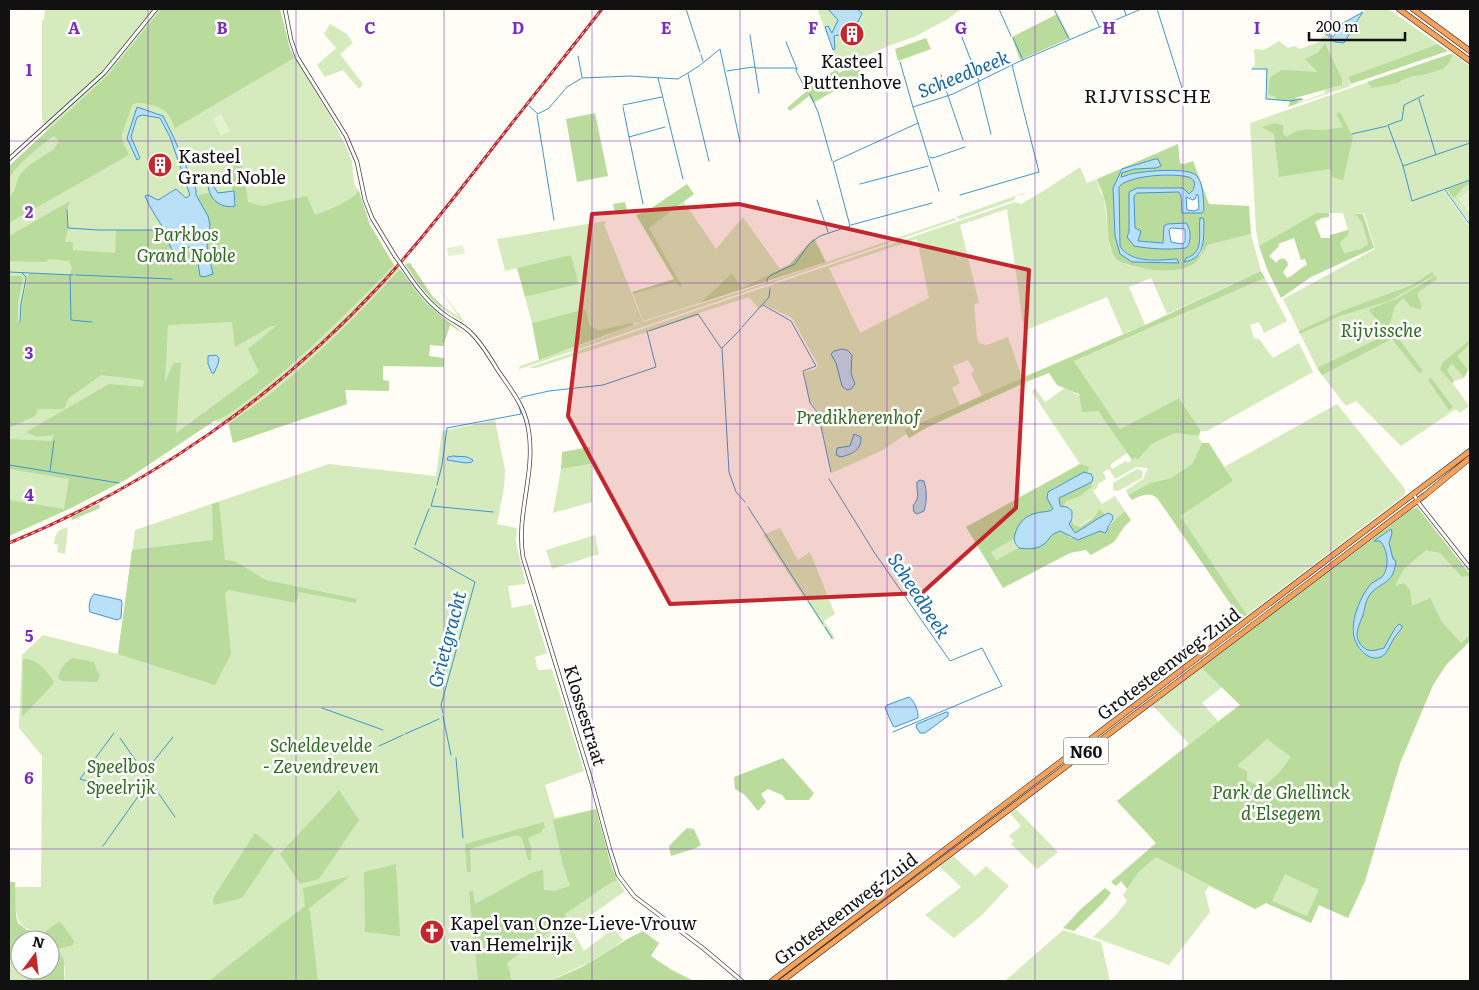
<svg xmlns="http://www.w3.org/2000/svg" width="1479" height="990" font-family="Literata,serif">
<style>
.green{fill:#d5ebbd;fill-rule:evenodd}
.forest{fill:#b9dc9c;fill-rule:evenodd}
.pitch{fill:#e6f2cf}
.water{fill:#b9e0f7;stroke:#3f96cf;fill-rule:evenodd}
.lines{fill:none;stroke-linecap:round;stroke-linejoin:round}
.stream{stroke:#3f96cf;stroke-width:1}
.minor-casing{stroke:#444;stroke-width:4.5}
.highway-casing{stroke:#222;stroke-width:6}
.minor{stroke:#fff;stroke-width:3}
.highway{stroke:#f5a25d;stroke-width:5}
.rail-casing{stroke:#c4262e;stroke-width:3}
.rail{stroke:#fff;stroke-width:1;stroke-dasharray:4;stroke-linecap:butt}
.minor-bridge-casing{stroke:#444;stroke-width:4.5;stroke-linecap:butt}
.minor-bridge{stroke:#fff;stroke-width:3}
.marked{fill:#c4262e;fill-opacity:0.2;stroke:#c4262e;stroke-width:4;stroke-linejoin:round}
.grid{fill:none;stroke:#7b2cbf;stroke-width:1;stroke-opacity:0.55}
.labels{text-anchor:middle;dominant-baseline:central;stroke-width:5;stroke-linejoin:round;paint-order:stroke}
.shield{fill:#fff;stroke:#585858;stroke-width:1}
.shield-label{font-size:16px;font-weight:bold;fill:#111}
.poi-label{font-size:18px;fill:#111;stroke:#fff;text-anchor:start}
.park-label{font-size:18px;font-style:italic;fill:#2f6b1f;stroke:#fff}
.street-label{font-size:18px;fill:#111;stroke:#fff}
.water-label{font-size:19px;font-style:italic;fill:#1768a6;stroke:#fff}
.neighbourhood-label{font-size:19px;letter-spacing:1px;fill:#111;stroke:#fff}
.grid-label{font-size:16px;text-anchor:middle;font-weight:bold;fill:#7b2cbf;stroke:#fff;stroke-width:5;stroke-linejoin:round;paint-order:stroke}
</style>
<rect width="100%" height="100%" fill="#fffdf5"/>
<!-- green -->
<path class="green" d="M45,9H280L290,49L329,114L346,146L352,161L354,184L359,191L364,210L370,225L394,265L400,269L424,300L450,325L443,346L430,345V350H346L345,390L347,404L233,443L228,424L214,421L127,479L71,508L9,536V166L46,132L42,119V21L44,19Z
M817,9H961L948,19L914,37L888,46L840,68Z
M1366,9H1388L1438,44L1348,77L1351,86L1299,103L1294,98H1301L1303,101L1325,93V90L1342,85L1324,44L1317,53L1318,73L1307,72L1273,96L1275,97L1277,100L1266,99V69H1252V67L1255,66L1254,49L1264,50L1279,41L1288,48L1295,46L1300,49L1319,42L1325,33L1335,42L1350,25L1355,24Z
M330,24L347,34L353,43L340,54L363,84L359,89L343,70L325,77L317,65L336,48L324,34Z
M1452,53L1470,66V181L1447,190L1458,192L1470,183V190L1459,199L1466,207L1470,204L1467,208L1470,213V223L1445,190H1443L1470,227V340L1442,368L1469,406L1460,413L1456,409L1401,446L1356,401L1346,406L1322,375L1319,368H1317L1283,299L1375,249L1364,213L1355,214L1362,223L1368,244L1360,249L1344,253L1340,243L1349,234L1343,213H1316L1259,246L1256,230L1250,123Z
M1080,167L1087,183L1097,179L1099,189L1104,198L1110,248L1125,264L1139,268L1165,270L1201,256L1208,245L1251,234L1261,271L1167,314L1151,278L1129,287L1145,325L1123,334L1107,297L1024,331L1007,209L960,225L979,303L974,304L977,338L979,343L987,345L1008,337L1022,378L982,396L971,373L974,371L968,360L953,366L960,383L952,388L960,405L904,430L906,434L883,450L832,473L818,411L810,402L804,372L816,369L818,365L792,318L765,305L759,309L749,297L699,313V315L536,368H528L1015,202L1021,204L1045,190ZM917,239L929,298L860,333L829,268Z
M1024,193L1025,194L1016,196L1014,200L960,219L957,218V215L958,216Z
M684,202L716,249L743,217L780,269L742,288L732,273L700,303L643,321L633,294L676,282L648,228Z
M955,218L956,220L508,373L519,369L520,366L590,342L633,325L742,291Z
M605,221L606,223L604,224L643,322L599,330L590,326L585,309L532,323L525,297L579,284L571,256L505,271L497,239Z
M1265,278L1287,321L1264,333L1259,322L1250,325L1254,338L1259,339L1273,358L1299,343L1313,372L1207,431H1201L1179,398L1120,429L1074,361Z
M436,284L464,321V323L441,308L443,306L459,317Z
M1470,344V372L1456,356Z
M1452,364L1464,378L1454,381L1447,370Z
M1035,388L1045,402L1065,388C1097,402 1108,425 1127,453L1110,465L1112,469L1126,461L1128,463L1135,457L1137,460L1152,444L1175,433L1198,436L1202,443L1192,464L1171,478L1150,483L1128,495L1126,490L1143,479L1148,468L1136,467L1115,479L1109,469L1103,472L1106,479L1098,484L1097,488L1093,491L1102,504L1115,496L1125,511L1113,524H1111L1113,520L1109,513L1097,514L1079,527L1074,525L1072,511L1068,507H1064L1066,501L1079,497L1092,487L1093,478L1088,472V467L1080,464L1032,392Z
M1337,404L1405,489V494L1397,501L1247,615L1179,516L1233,481L1224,467Z
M495,420L505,470L504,487L497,524L517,528L516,543L526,584L508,586L512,608L532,604L547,653L535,657L538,670L552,669L584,771L545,785L555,818L596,809C604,837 607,867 625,891L572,929L584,951L614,928L623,940C602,958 577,968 553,979V981H64L65,968L61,954L50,940L36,935L34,931C12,927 16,905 15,887H41L42,756L19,728L22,655L43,635L118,654L135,530L329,464L436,476L442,431Z
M591,464L592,502L553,513L561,469Z
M1137,469L1143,471L1142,478L1118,491L1113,490V483Z
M1417,507L1470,574V641L1446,665L1433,685L1400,763L1365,881L1348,918L1319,905L1311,923L1266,903L1255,909L1209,886L1205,892L1210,912L1169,965L1093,937L1115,916L1127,901L1123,895L1138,873L1155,858L1156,842L1117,801L1189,744L1152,705L1411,510ZM1222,687L1240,705L1218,721L1202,703Z
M68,527L65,554L57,552L58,545L54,544C55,533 57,530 68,527Z
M780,528L798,560L810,552L835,614L824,621L835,638L832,640L763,535Z
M595,535L599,554L552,569L546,550Z
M1014,539L1015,544L1018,548L996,560L991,552Z
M1016,809L1058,852L1037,869L1011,844L1014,841L1009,836L1021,826L1010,813Z
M953,856L975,876L986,866L1009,886L982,915L954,938L925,915L961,887L939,866Z
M1063,930L1101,942L1110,981H1005Z
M9,960L20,962V970H28L27,979L24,981H9Z"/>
<!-- forest -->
<path class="forest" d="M161,9H280L290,49L294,58L175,128C173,123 170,115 165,111C159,106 137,100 132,105L122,134V140L129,155L9,223V198L14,191L19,176L28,166L54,149L59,141L54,136C45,141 12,169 9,179V166L107,76Z
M1057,14L1070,38L1020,60L1012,37Z
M926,38L931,49L898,61L895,49Z
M1325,43L1342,79V85L1295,98L1299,103L1288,107L1290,101L1277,100L1275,97L1268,94L1270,77L1282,70L1318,72L1305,59L1317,53Z
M1438,44L1448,51L1351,84L1348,77Z
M1451,54L1452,56L1449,63L1443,69L1423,75L1413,76L1402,80L1398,83L1372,88L1367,82Z
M857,64L862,75L813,103L809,96L790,111L787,108L817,82L837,69L839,73Z
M1340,112L1353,137L1343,180L1332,177L1331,171L1329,169L1279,177L1274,134L1262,127L1275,123L1283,125V134L1287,137C1298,128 1305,130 1318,130C1326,130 1335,128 1343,127L1336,114Z
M595,113L608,176L577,182L566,119Z
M1178,144L1180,163L1184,164L1193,161L1209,204L1249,206L1251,234L1208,245C1203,253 1198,262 1190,266C1170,275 1135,269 1117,260C1104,243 1110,218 1104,198C1102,191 1099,186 1097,179ZM1156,168L1134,169L1121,173V178C1142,170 1167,170 1190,172L1202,188V213H1183L1181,196L1179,192L1137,193L1134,196L1135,229L1138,241L1163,243V231L1167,224L1189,227V245C1180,253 1147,247 1134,246L1127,237L1129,232V192L1183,188L1189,194C1195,190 1198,179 1188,177C1177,173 1129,176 1121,185C1116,190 1120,236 1120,246C1131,263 1159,260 1177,259L1179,263L1132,262L1120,254L1113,188L1122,169ZM1200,219L1204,220L1203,247L1200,255L1186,258C1205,253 1198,233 1200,219Z
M235,145H239L248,202L262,206L307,196L315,215C330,209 347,204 359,191L370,225L394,265C350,310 306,355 256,394C242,404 230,416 214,421L127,479L71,508L9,536V500L64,509L69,479L9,469V439L52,441L54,435L37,437L26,432L109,384L143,387L144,380L101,375L69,398L64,409H38L35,416L9,428V276H20L23,278L18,303V322H21L22,304L29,273L70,275L72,268L69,261L49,259L46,262L9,261V236L70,201L67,210L68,228L65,242H73V250L115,253L116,230H164L172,250L176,253L189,247L195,249L200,275L213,265L207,246L210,225L208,216L197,195L209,193L219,203L232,207L236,204L234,191L232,190ZM232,322L235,347L271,326H276L248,349L259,372L176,433L181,362L173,364L165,382L168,325Z
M1470,181V183L1463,188L1454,198L1447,189Z
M687,184L694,194L649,228L682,286L680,287L676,282L633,294L632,292L674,279L636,215L647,211Z
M625,202L627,211L615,213L613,204Z
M1316,213H1329V217L1322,218L1315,222L1321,238H1330V235L1348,230L1349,234L1340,243L1344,253L1360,249L1368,244L1362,223L1355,214H1363L1374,248L1311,277L1281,298L1267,269L1259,246ZM1294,238L1301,260L1305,259L1307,265C1299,268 1295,275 1287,278L1283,272L1288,265L1287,261L1283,258L1278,260L1277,263L1269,256L1279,246L1278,244Z
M814,238L826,262L700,303L732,273L742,288L790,264Z
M571,255L579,284L525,297L517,268Z
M410,263L433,297L443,306L441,308C426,295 416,281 405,264Z
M400,269L417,293L430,307L466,335L450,325L443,346L430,345L429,356L444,358V367L383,366V380L389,381V391L345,390L347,404L233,443L229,424C244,412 261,402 275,390C320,353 361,312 400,269Z
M1261,271L1265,278L1074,361L1120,429L1179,398L1201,431L1198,436L1175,433L1152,444L1137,460L1135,457L1132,460L1098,411L1082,412L1079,394L1057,385L1049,373L1026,382L1024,377L1145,325Z
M1432,272L1434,275L1389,301L1340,316L1299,334V331L1342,311L1412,285Z
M1435,276L1437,279L1417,293L1422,307L1420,309L1411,307L1403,298L1395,306L1389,326L1423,371L1419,373L1392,339L1322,375L1317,368L1388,334L1369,310L1400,297Z
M585,309L590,326L599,330L633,323V325L539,360L532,323Z
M1470,340V344L1457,356L1468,370L1464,378L1452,364L1447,370L1454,381L1452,383L1440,369L1443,362Z
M1022,378L1024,383L928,427L909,438L904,430Z
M1431,378L1453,407L1449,410L1428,380Z
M1202,443H1209L1233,481L1180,516L1247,615L1241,619L1157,498C1149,491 1140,496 1132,500L1128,495L1150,483L1171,478L1192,464Z
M590,447L591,464L561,469L562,452Z
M1080,464L1089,467L1088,472L1083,473L1052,489L1047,498L1053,509L1047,512L1037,513L1014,537V539L991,552L996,560L1018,548L1043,545C1051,533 1058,525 1071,538H1084L1100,531L1105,533C1107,527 1119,516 1125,511L1131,520L1124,527L1114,542L1091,555L1086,550L1070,553L1003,588L966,527Z
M1092,482V487L1079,497L1066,501L1064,507L1060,506L1058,498Z
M219,502L225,560L234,561L266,580L357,599L356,603L299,592L296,603L229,590L225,593L231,654L215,685L118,654L132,550L213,540L212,504Z
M99,504L100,508L72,520L71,517Z
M1417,507L1470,574V576L1462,577L1440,553L1426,550L1403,570L1395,586L1404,583L1410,590L1412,606L1430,598L1442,622L1461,643L1470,635V641L1446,665L1433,685L1400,763L1365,881L1348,918L1319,905L1311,923L1266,903L1255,909L1156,857L1138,873L1127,889L1121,881L1116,886L1111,882L1156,843L1117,801L1240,705L1202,668L1411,510ZM1392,533C1391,538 1389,543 1390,548C1391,555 1396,564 1394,570C1391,583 1381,584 1373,591C1366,598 1366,607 1363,615C1358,626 1352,637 1363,647C1370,653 1377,650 1384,648L1394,628L1398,624L1402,626L1384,655L1362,653C1359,647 1355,641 1353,635C1350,620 1361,595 1371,584C1374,581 1378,580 1381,577C1390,568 1388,550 1380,541H1375ZM1267,739L1291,757L1279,773L1262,788L1247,780V771L1237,766ZM1285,874L1319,890L1307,916L1272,901Z
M1099,509L1105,514L1094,523L1075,533L1069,524L1072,519L1074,525L1080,527C1087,522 1096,518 1099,509Z
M72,658L94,662L97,671L100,675L97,682L62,681L58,678C59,671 66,661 72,658Z
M25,659C37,659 50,673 54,683L23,716L22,714L23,660Z
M783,758L814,793L809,800H786L782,795L768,789L761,794L766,802L758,811L745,795L735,789L734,777Z
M339,790L359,820L319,879L300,884L280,854C299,832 320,813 339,790Z
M596,809L611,865L617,881H613L565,914L567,919L507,963L512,981H478L469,891H473L475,904L531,873L543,870L544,890L554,891L570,886L563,865L553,820Z
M544,822L545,828L542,829V832L528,838L531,847V860H528L522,838L517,835L470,849L471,872H467L465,844Z
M687,828L694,829L701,845L696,848L671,856L669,846Z
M255,833L275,849L242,898L214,905L213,900L215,895Z
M396,864L400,936L365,932L364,872Z
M350,876L308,909L310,911L318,981H209L305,906L303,888Z
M9,882H15L16,916L18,923L27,930L34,931L39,936L60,921L74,941L73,945L58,949L64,960V981H24L27,979L28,970H50V940H20V962L9,960Z
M1105,888L1111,893L1103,903L1074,931L1063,928L1080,910Z
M643,931L659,943L651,956L672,970L694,981H623L621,980L620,981H553L552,980C565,974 580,969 592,961C610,951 623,940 643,931Z"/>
<!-- pitch -->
<path class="pitch" d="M221,114L230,131L221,136L213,119Z
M1470,190V204L1466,208L1459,199Z
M463,245L465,254L448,256L447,248Z"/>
<!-- water -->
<path class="water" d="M828,9H857L862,13L858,22L849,27L844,34L834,36L835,49L833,50L825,27L828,26L832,33L838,20Z
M1363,12L1355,24L1350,25V33L1344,43L1335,42L1325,33L1326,32L1333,37L1343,23Z
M137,107L163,116L173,136L196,189V195L208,216L210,225L207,246L213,274L204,277L200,276L197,255L195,249L189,247L176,253C168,248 168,236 163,228C156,216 151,210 145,196L148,195L158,200L176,189L186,198L190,195L170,137L160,118L142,115L137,117L131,137L140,158L137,160L127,138Z
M1155,159H1158L1161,166L1156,168L1134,169L1122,173L1121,177C1126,176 1131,173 1136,173C1148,171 1189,167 1197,176C1204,185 1203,200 1204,210L1202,213H1182L1181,196L1179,192L1137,193L1134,196L1135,228L1141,231L1138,241L1163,243L1164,226L1167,224L1186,223C1191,229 1192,242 1186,248C1168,250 1151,249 1134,246L1127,237L1129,232V192L1137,188H1183L1189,194C1196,189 1197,179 1188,177C1174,173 1128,175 1119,187L1120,246C1131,264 1159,260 1177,259L1179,263L1132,262L1120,254L1115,236L1113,188L1122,169ZM1197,194L1198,195L1199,209L1194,211L1187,210L1186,197L1193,200L1195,199ZM1171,228L1185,229V242L1182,244L1171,242L1169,230Z
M212,174L216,178L214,187L218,193L234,191L235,206C216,210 204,192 209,175Z
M1200,218H1203L1204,220C1203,238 1207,258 1184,262L1186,258C1205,253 1198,233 1200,218Z
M842,349L847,350L852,355L851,373L855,384L851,389L847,390L842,386L836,363L831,354L834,351Z
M216,355L219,358L218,364L214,373H212L208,364V356Z
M854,434L861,437C862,450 852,454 841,457L836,455L837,448L850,446Z
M453,456L467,457L473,460L472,462L466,463L447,460L448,457Z
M1084,472L1091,474L1093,478L1092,482L1059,498L1060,506L1067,507L1072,511V519L1069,524L1075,533C1083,529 1103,514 1109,513L1113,516C1113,523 1107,525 1107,531L1105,533L1100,531L1078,540L1060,531C1047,536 1052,538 1044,544C1037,550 1027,549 1019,548C1015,544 1013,540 1015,534C1018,523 1026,515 1037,513C1043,511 1047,513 1053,509L1047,498L1048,492Z
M920,480L924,481C927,490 927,502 924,511L917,514L914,512L913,506C921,495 916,494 917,482Z
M1391,529L1392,533L1389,543L1393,559L1396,561C1393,587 1380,580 1369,596C1365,602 1365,609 1363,615C1359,626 1352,637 1363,647C1369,653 1376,650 1384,648L1395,628L1399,624L1402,626V628C1399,632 1395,636 1393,640C1390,645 1388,650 1385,654C1372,666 1357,649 1354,637C1350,621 1361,594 1372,583C1375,581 1379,579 1382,577C1390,567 1388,550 1380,541H1374Z
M94,594L121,600L122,603L121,618L117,620L90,612C88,607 90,597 94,594Z
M909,697C914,700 919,712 918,718L895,727L893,726L885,708L887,705Z
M946,712H948V716L925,733H920L916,727L917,724Z"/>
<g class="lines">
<!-- stream -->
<path class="stream" d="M686,9L700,52
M999,9L1011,36
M1054,9L1069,39
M1091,9L1099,26
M1124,9L1126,15
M1157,9L1182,88
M956,22L979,81
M750,35L759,93
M1013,38L1023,60
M786,42L797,69
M701,55L703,61
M578,56L582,77
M900,62L913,107
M794,68L797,69L796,71L807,91
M1252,69H1267L1266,99L1291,101L1302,99
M727,71L753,67L757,68H793
M688,74L709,161
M941,75L963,140
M658,78L683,179
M978,82L991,134
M810,94L818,112L832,161
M1424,95L1404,105L1402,120L1388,125L1403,166L1412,201L1470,180
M1419,99L1436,155
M623,105L662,97
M529,106L538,114L549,108L567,87L582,78L630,76L678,79L699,66L720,49L740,142
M623,107L629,137L665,127
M537,115L554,220
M918,123L939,191
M1352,134L1387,126
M629,137L643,204
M930,157L933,158L965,147
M1403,166L1470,143
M860,184L928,166
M1445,190L1470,225
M960,195L1039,172L1012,65
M817,200L828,232
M67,210L68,228L98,230H164
M851,225L932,203
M9,272L73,275
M70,275L71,320L92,322
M76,275L172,279
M767,282V279L771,275L795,264L809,244L820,236L850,226L833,162L918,123L913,107L953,94L1018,62L1141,9
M763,305L791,321L816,366L803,371L810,403L818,413L831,472
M20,322L21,304L26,279V277L22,273
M742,327L769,297L770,289
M649,331L698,314L721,348
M722,348L729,472L736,492L745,502
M722,348L741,329
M521,399L522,397L549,391L603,385L656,367L647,331
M9,465L119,483
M50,471L54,441
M829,479L874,552L950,661L982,648L1002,686L893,732
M437,485L442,465L447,428L521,414L519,405
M436,489L431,506L493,512
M748,507L823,624
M415,545L429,509
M414,548L475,582L441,705L443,713
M825,627L832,638
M322,708L383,730
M443,716L451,755
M405,734L439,719
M120,738L175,817
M379,746L403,735
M456,758L463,838
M144,773L173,737
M102,795L87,781L80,779L114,733
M103,846L149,781"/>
<defs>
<path id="minor" d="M285,9L291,40L297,57L346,136L357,162L365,200L372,218L395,256
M9,159L104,73L156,9
M405,270C416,287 428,303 445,315C453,321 463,325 470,332C481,342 489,356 497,369C511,390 526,407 529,433C535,475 516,515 523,557L591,780L610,850L618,875L634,896L704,949L742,981
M1414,494L1417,501L1470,568"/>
<path id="highway" d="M1399,9L1470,61
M1413,9L1470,51
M772,981L1470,451
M782,981L1425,495L1470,458"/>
</defs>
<!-- minor casing -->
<use href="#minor" class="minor-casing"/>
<!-- highway casing -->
<use href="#highway" class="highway-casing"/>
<!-- minor -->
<use href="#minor" class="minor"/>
<!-- highway -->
<use href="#highway" class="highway"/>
<defs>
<path id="rail" d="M9,543C151,485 279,395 383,282C418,244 450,203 481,163C521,111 562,60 602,9"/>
</defs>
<!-- rail casing -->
<use href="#rail" class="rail-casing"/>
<!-- rail -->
<use href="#rail" class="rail"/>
<defs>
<path id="minor-bridge" d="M395,256L405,270"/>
</defs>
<!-- minor-bridge casing -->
<use href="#minor-bridge" class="minor-bridge-casing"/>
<!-- minor-bridge -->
<use href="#minor-bridge" class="minor-bridge"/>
</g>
<!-- marked area -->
<path class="marked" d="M739,204L1029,270L1016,508L922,593L670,604L568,416L592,214Z"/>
<!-- grid -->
<path class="grid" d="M148,9V981M296,9V981M444,9V981M592,9V981M740,9V981M887,9V981M1035,9V981M1183,9V981M1331,9V981M9,141H1470M9,283H1470M9,424H1470M9,566H1470M9,707H1470M9,849H1470"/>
<!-- icons -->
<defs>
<symbol id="building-disc" viewBox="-11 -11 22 22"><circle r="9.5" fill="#c4262e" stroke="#fff"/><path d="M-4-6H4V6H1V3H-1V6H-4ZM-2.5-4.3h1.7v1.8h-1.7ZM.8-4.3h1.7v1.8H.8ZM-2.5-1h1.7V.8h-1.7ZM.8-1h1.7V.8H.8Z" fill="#fff"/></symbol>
<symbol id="church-disc" viewBox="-11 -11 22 22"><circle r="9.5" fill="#c4262e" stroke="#fff"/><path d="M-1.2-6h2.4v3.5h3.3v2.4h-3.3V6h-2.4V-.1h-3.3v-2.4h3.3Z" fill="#fff"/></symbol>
</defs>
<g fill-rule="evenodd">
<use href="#building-disc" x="838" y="20" width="28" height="28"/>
<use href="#building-disc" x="146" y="151" width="28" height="28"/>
<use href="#church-disc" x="418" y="918" width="28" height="28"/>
</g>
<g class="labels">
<!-- shield labels -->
<rect class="shield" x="1063.5" y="737.5" width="45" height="27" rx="4"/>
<g class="shield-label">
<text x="1086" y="751">N60</text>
</g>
<!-- poi labels -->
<g class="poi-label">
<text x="852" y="60" text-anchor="middle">Kasteel<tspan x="852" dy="21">Puttenhove</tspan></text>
<text x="178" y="155">Kasteel<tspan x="178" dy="21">Grand Noble</tspan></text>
<text x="450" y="922">Kapel van Onze-Lieve-Vrouw<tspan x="450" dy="21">van Hemelrijk</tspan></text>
</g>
<!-- park labels -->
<g class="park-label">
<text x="186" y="233">Parkbos<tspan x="186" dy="21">Grand Noble</tspan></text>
<text x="1381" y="329">Rijvissche</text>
<text x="858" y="416">Predikherenhof</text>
<text x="321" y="744">Scheldevelde<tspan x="321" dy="21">- Zevendreven</tspan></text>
<text x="121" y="765">Speelbos<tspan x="121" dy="21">Speelrijk</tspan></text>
<text x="1281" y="791">Park de Ghellinck<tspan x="1281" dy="21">d'Elsegem</tspan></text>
</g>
<!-- street labels -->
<g class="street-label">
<text transform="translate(1168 663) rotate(-37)">Grotesteenweg-Zuid</text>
<text transform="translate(586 715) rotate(73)">Klossestraat</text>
<text transform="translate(845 908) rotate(-37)">Grotesteenweg-Zuid</text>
</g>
<!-- water labels -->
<g class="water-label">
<text transform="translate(963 73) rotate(-22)">Scheedbeek</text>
<text transform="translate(920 595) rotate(57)">Scheedbeek</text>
<text transform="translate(446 639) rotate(-75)">Grietgracht</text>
</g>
<!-- neighbourhood labels -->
<g class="neighbourhood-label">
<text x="1148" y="95">RIJVISSCHE</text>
</g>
</g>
<g class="grid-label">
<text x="74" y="34">A</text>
<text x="222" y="34">B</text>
<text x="370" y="34">C</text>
<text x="518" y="34">D</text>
<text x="666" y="34">E</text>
<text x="813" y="34">F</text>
<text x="961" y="34">G</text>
<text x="1109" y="34">H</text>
<text x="1257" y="34">I</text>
<text x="29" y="76">1</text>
<text x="29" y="218">2</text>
<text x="29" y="359">3</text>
<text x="29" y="501">4</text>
<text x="29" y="642">5</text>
<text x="29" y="784">6</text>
</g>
<!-- border -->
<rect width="1479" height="990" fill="none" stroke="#111111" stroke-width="20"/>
<!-- north arrow -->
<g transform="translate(35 955) rotate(15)"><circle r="24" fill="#ffffff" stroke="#a0a0a0"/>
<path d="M0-4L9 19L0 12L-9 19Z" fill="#c4262e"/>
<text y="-8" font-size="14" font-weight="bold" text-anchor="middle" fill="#111111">N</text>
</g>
<!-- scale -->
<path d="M1309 32v8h96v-8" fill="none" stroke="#111111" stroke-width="2.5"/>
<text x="1316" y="32" font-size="15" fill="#111111" stroke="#ffffff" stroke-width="4" paint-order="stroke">200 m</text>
</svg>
